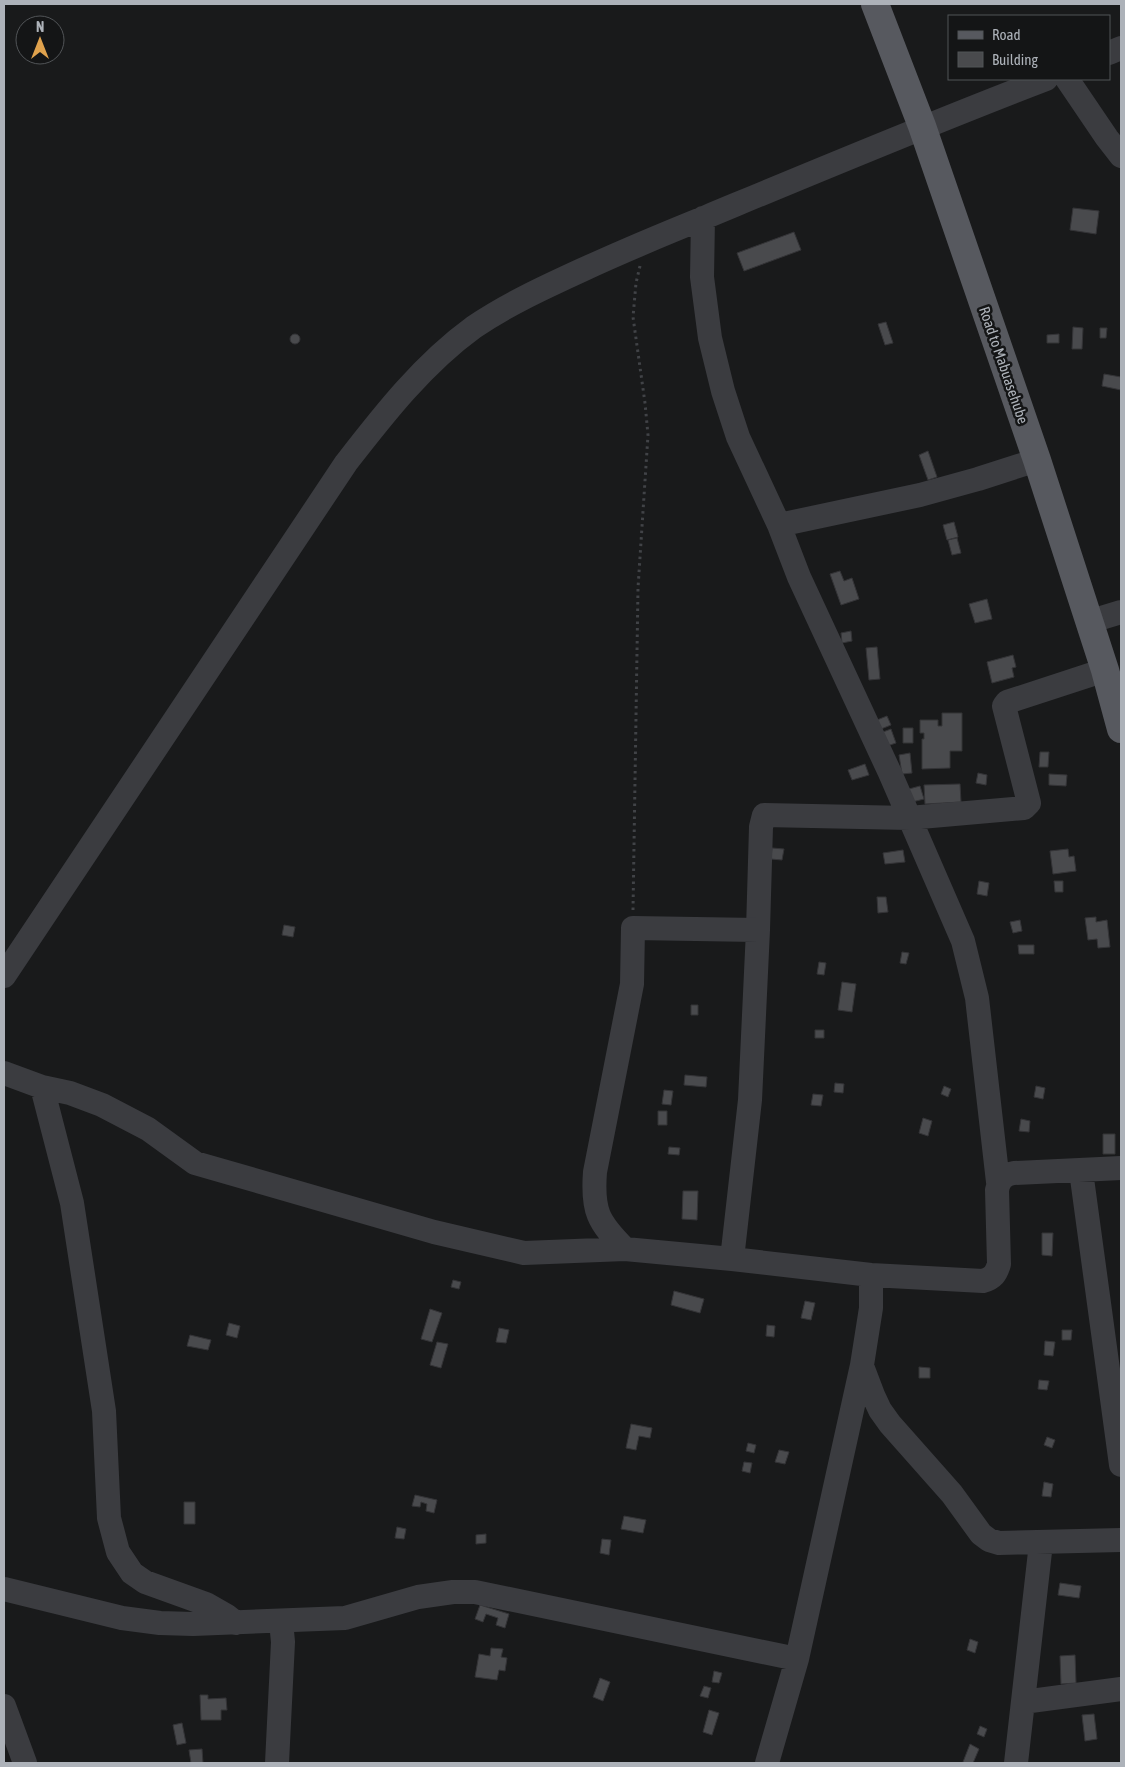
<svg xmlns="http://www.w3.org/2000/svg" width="1125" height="1767" font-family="'Asap Condensed',sans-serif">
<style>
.building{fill:#494a4d;stroke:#343437}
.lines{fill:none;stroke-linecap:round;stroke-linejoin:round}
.path{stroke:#414347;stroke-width:3;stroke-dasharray:2.5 4;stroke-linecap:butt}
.minor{stroke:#3b3c40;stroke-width:24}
.major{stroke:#57595f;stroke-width:28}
.labels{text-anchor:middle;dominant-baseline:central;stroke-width:5;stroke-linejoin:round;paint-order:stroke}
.street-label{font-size:15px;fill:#adb2b9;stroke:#141516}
</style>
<rect width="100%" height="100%" fill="#191a1b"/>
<!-- building -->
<path class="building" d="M1073,208L1099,211L1096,234L1070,230Z
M794,232L801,250L744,271L737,253Z
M886,322L893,343L885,345L878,324Z
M1073,327L1083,328L1082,349H1072Z
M1100,328H1107L1106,338H1100Z
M290 339a5 5 0 1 1 10 0a5 5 0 1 1-10 0Z
M1059,334V343H1047V335Z
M1104,374L1121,377V390L1102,386Z
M928,451L937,477L928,480L919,455Z
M954,522L958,537L947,540L943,525Z
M957,538L961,553L952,555L948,540Z
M840,571L844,581L852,578L859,599L841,605L830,574Z
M987,599L992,619L975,623L969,604Z
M851,631L852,641L842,643L841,633Z
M877,647L880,679L869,680L866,648Z
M1013,655L1016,667L1012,668L1014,677L992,683L987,662Z
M942,713H962V751H950V768L922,769V739H924V733H920V720H938V726H942Z
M887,716L891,725L881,729L877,720Z
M903,728H913V743H903Z
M891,729L896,743L887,746L883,732Z
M1040,752H1049L1048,767H1039Z
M910,753L912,773L902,774L899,755Z
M865,764L869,775L852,780L848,770Z
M978,773L987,775L986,785L976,783Z
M1049,774L1067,775L1066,786L1049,785Z
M960,784L961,802L925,804L924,785Z
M920,786L924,799L912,802L909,789Z
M772,848L784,849L782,860L771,859Z
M1068,849L1069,857L1074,856L1076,871L1053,874L1050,851Z
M903,850L905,862L885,864L883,853Z
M979,881L989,883L987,896L977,894Z
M1054,881H1063V892H1055Z
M877,897H886L888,912L878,913Z
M1096,917V922L1107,920L1110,947L1098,948L1097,939L1088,940L1085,918Z
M1020,920L1022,931L1013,933L1010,922Z
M284,925L295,927L293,937L282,935Z
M1018,945H1034V954H1019Z
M902,952L909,953L906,964L900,963Z
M819,962L826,963L824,975L817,974Z
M842,982L856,984L852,1012L838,1010Z
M691,1005H698V1015H691Z
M815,1030H824V1038H815Z
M685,1075L707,1077L706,1087L684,1085Z
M835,1083L844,1084L843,1093L834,1092Z
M944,1086L951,1089L948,1097L941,1094Z
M1036,1086L1045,1088L1043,1099L1034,1097Z
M664,1090L673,1091L671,1105L662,1104Z
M813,1094L823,1095L821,1106L811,1105Z
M658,1111H667V1125H658Z
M923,1118L932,1121L928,1136L919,1133Z
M1021,1119L1030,1121L1029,1132L1019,1131Z
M1103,1134H1115V1154H1103Z
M669,1147L680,1148L679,1155L668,1154Z
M683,1191H698L697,1220L682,1219Z
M1042,1233H1053L1052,1256L1042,1255Z
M453,1280L461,1282L459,1289L451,1287Z
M674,1291L704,1299L700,1313L671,1305Z
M805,1301L815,1303L811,1320L801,1318Z
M430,1309L442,1313L432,1342L421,1339Z
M229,1323L240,1326L237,1338L226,1335Z
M767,1325L775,1326L774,1337L766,1336Z
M499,1328L509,1330L506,1343L496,1342Z
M1062,1330H1072L1071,1340H1062Z
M190,1335L211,1340L208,1350L187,1346Z
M1045,1341L1055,1342L1053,1356L1044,1355Z
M437,1342L448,1344L441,1368L430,1365Z
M919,1367L930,1368V1378H919Z
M1039,1380L1049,1381L1047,1390L1038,1389Z
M631,1424L652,1428L650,1438L639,1436L636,1450L626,1448Z
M1047,1437L1055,1440L1052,1448L1044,1445Z
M748,1443L756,1445L754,1453L746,1451Z
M779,1450L789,1452L785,1464L775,1462Z
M744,1462L752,1463L750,1473L742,1471Z
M1044,1482L1053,1484L1051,1497L1042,1496Z
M415,1495L437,1500L434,1513L426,1511L427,1504L421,1502L420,1507L412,1506Z
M184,1502H195V1524H184Z
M624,1516L646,1520L643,1533L621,1529Z
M397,1527L406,1529L404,1539L395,1538Z
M486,1534V1543L476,1544V1535Z
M602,1539L611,1540L609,1555L600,1553Z
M1060,1583L1081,1586L1079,1598L1058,1595Z
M480,1605L509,1614L505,1628L496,1625L498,1618L486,1614L483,1622L475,1619Z
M970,1639L978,1642L975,1653L967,1650Z
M491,1648L503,1649L501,1657L507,1658L505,1671L499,1670L497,1680L475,1677L479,1654L490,1656Z
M1075,1655L1076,1683L1061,1684L1060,1656Z
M714,1671L722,1673L719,1683L712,1682Z
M600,1678L610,1682L603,1701L593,1697Z
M704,1686L711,1688L708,1698L700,1696Z
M200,1695H208V1699L226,1698L227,1710H221V1720H201Z
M709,1710L719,1713L712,1735L703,1732Z
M1094,1714L1097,1739L1085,1741L1082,1715Z
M182,1723L186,1743L177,1745L173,1725Z
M980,1726L987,1729L984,1737L977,1734Z
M970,1744L979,1749L973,1763H966L963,1762Z
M202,1749L203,1763H191L189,1750Z"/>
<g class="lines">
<!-- path -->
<path class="path" d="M633,910L638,588L648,435L645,403L633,317L636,283L640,266"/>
<!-- minor -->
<path class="minor" d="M1109,53L1121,48
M1067,79L1107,138L1121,156
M703,218L702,277L710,338L723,391L738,437L779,525L799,577L890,773L963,941L977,998L998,1182
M779,525L920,495L978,479L1037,460
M1088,622L1121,612
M758,930L633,928L632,984L595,1172C592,1211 598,1222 625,1249L732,1259L871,1275L983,1281C993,1278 996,1274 999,1264L997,1190C999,1180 1003,1175 1014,1173L1121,1168
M4,976L346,463C384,414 423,364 474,327C508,304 545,287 582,270C623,251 664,234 706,217C819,170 931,123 1046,79
M4,1073L42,1087L70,1093L102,1105L148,1129L195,1163L434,1232L524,1253L625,1249
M42,1087L72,1203L104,1411L109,1518L118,1552L132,1573L145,1582L206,1604L227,1616L236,1623
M1081,1171L1121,1465
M732,1259L750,1100L758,930L761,827L764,815L909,818L1024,808L1029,803L1004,706L1007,702L1105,670
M862,1366L873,1395L880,1410L890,1424L952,1494L981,1534L989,1540L999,1543L1121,1540
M4,1589L122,1618L160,1623L193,1624L345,1618L418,1597L453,1592H475L797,1659
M1023,1702L1121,1689
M4,1706L25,1763
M277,1763L283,1642L281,1621
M767,1763L797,1659L862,1365L871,1308V1275
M1016,1763L1041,1543"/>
<!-- major -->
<path class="major" d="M875,4L922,126L1037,460L1105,670L1121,729"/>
</g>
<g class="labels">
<!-- street labels -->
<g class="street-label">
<text transform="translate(1004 365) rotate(71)">Road to Mabuasehube</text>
</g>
</g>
<!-- border -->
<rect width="1125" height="1767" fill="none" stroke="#adb2b9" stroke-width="10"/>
<!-- legend -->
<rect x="948" y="15" width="162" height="65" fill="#141516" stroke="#515457"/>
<rect x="958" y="31" width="25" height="8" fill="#57595f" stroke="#515457"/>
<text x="992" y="40" font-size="15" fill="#adb2b9">Road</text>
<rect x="958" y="52" width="25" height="15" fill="#494a4d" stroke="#515457"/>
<text x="992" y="65" font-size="15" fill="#adb2b9">Building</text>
<!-- north arrow -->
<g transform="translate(40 40)"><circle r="24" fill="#141516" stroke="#515457"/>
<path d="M0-4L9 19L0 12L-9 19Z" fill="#e0a24d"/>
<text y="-8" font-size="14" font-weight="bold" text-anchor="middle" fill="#adb2b9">N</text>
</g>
</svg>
